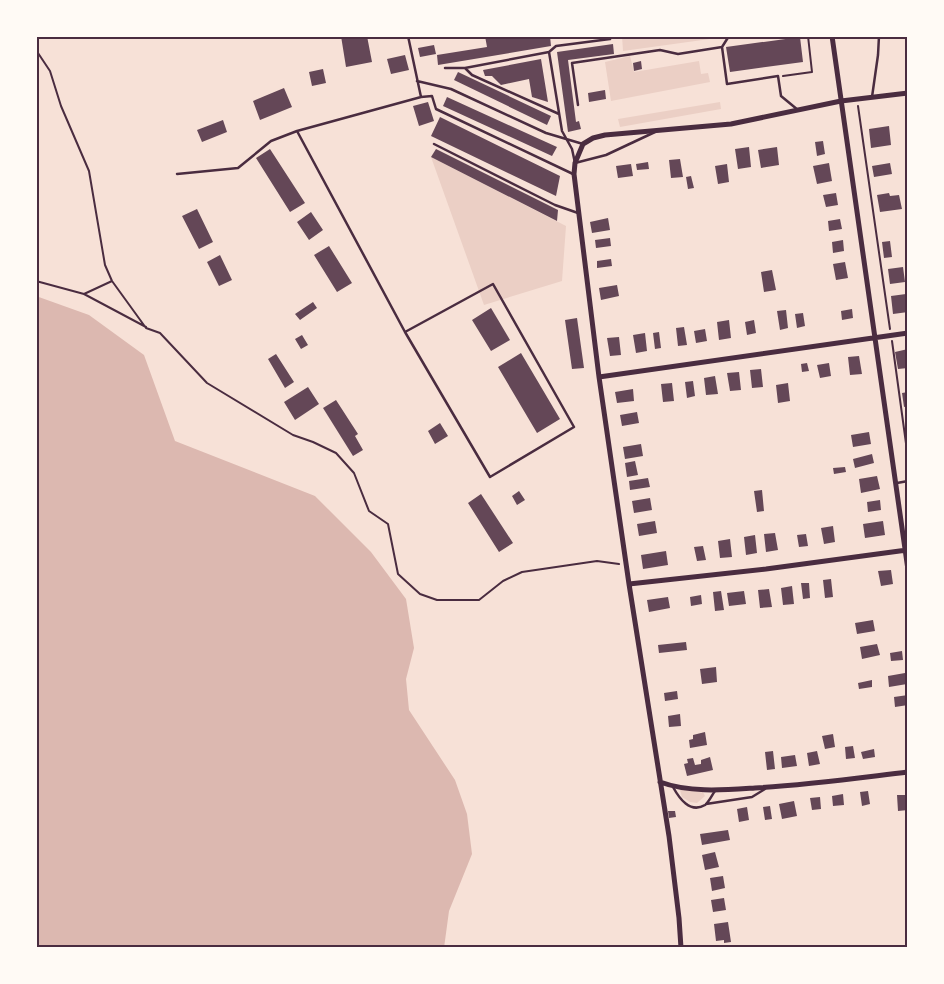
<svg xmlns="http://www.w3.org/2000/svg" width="944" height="984" font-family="Spectral,serif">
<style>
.green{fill:#ebcfc5}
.water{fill:#dcb8b0}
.building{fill:#644757}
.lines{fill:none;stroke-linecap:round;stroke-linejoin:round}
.path{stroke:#4a2c40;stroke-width:2}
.service{stroke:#4a2c40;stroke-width:2.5}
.minor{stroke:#4a2c40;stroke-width:5}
.neatline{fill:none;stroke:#4a2c40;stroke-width:2}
</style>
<rect width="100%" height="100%" fill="#f7e1d7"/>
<!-- green -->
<path class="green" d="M622,36H717V38L623,51Z
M630,56L634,72L699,61L701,74L708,73L710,82L611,101L605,62Z
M720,102L721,109L620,127L618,119Z
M431,157L566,226L562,281L484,305Z
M680,790H692L703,792L705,796L697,803L690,802L682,797Z"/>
<!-- water -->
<path class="water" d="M36,296L89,315L144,355L175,441L315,496L371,552L406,599L414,648L406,679L409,710L455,780L467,814L472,854L449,911L444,948H36Z"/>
<!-- building -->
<path class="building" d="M341,36H367L372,62L346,67Z
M485,36H550L551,46L438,65L437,55L487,47Z
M800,37L803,62L730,72L726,47Z
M613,44L614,54L568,60L576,122L579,121L581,129L568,132L557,52Z
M434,45L436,54L420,57L418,48Z
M405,55L409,70L391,74L387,59Z
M541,59L548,102L532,97L529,79L501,85L492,76H485L483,70Z
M641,61L642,69L634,71L633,63Z
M323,69L326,83L312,86L309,72Z
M458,72L551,116L547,125L454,80Z
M284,88L292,107L260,120L253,101Z
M605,90L606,99L589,102L588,93Z
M447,97L557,147L552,156L443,106Z
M428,102L434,121L419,126L413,106Z
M440,117L560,176L556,196L431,136Z
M223,120L227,132L202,142L197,130Z
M889,126L891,145L871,148L869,129Z
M823,141L825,154L817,156L815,142Z
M749,147L751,167L738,169L735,149Z
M777,147L779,165L761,168L758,150Z
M270,149L305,203L290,212L256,158Z
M436,149L558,210L557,221L431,157Z
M680,159L683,177L671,178L669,160Z
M648,162L649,169L637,170L636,164Z
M829,163L832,181L817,184L813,166Z
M890,163L892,174L874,177L872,166Z
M631,164L633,176L618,178L616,166Z
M727,164L729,182L718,184L715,166Z
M691,176L694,188L688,189L686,177Z
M836,193L838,205L826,207L823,195Z
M889,193L890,196L899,195L902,209L880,212L877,195Z
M197,209L213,242L199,249L182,216Z
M311,212L323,230L309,240L297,222Z
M608,218L610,230L592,233L590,222Z
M840,219L842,229L829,231L828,221Z
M610,238L611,246L596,248L595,240Z
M843,240L844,251L833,253L832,242Z
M890,241L892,257L884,258L882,242Z
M329,246L352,283L337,292L314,255Z
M220,255L232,280L219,286L207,262Z
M611,259L612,266L597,268V261Z
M845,262L848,278L836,280L833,264Z
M903,267L905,282L890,284L888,269Z
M772,270L776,290L764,292L761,272Z
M617,285L619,296L601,300L599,288Z
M906,294L908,312L893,314L891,296Z
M313,302L317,308L300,320L295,314Z
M491,308L510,340L491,351L472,320Z
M852,309L853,318L842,320L841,311Z
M786,310L788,328L780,330L777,311Z
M803,313L805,326L797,328L795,314Z
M577,318L584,368L572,369L565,320Z
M729,320L731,338L719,340L717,322Z
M754,320L756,333L747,335L745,322Z
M684,327L687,345L678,346L676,328Z
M705,329L707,341L696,343L694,331Z
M659,332L661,348L655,349L653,333Z
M645,333L647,351L636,353L633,335Z
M302,335L308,345L301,349L295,339Z
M619,337L621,355L610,356L607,338Z
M908,349V368L898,369L895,352Z
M521,353L560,419L537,433L498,367Z
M276,354L294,382L285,388L268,359Z
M859,356L862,374L850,375L848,357Z
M807,363L809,371L802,372L801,364Z
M829,363L831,376L820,378L817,365Z
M761,369L763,387L752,388L750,370Z
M739,372L741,390L730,391L727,373Z
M715,376L718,394L706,395L704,378Z
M693,381L695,396L687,398L685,382Z
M672,383L674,401L663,402L661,384Z
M788,383L790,401L778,403L776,385Z
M308,387L319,404L295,420L284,402Z
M633,389L634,401L617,403L615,392Z
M908,392V406L904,407L902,393Z
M336,400L358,434L355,436L363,450L353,456L323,408Z
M637,412L639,423L622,426L620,415Z
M440,423L448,436L435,444L428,431Z
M869,432L871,444L853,447L851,435Z
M641,444L643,456L625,459L623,447Z
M872,454L874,463L855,468L853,459Z
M635,461L638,475L627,477L625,463Z
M845,467L846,472L834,474L833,468Z
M877,476L880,489L861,493L859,479Z
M648,478L650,487L630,490L629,481Z
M762,490L764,511L757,512L754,491Z
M519,491L525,500L517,505L512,496Z
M481,494L513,543L499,552L468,503Z
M650,498L652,510L634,513L632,501Z
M880,500L881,510L868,512L867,502Z
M655,521L657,533L639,536L637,524Z
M883,521L885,535L865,538L863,524Z
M833,526L835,542L824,544L821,528Z
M775,533L778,550L766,552L764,534Z
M806,534L808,546L799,547L797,535Z
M755,535L757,553L746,555L744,537Z
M730,539L732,557L720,558L718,541Z
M703,546L706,560L697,561L694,547Z
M666,551L668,565L643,569L641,555Z
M891,570L893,584L881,586L878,571Z
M831,579L833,597L825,598L823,580Z
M801,583H809L810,598L803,599Z
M792,586L794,604L783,605L781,588Z
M769,589L772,607L760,608L758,590Z
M721,591L724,610L715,611L713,592Z
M744,591L746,604L729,606L727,593Z
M701,595L702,604L691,606L690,597Z
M668,597L670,608L649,612L647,600Z
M873,620L875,631L857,634L855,623Z
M686,642L687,650L659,653L658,645Z
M877,644L880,655L862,659L860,647Z
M902,651L903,660L891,661L890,653Z
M716,667L717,682L702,684L700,669Z
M905,673L907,684L889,687L888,676Z
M872,680V687L859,689L858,683Z
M677,691L678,699L665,701L664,693Z
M908,695V705L895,707L894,697Z
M680,714L681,726L669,727L668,716Z
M705,732L707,745L690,748L689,740L693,739V735Z
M833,734L835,747L825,749L822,736Z
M853,746L855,758L846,759L845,747Z
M874,749L875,757L863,759L861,752Z
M773,751L775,769L767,770L765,752Z
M817,751L820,764L809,766L807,753Z
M795,755L797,766L782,768L781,757Z
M710,757L713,770L687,776L684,764L688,763L687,759L693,758L695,765L701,764V760Z
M905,785H908V810L898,811L897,795H905Z
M868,791L870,804L862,806L860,792Z
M843,794L844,805L833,806L832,796Z
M820,797L821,809L812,810L810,798Z
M794,801L797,816L782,819L779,804Z
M770,806L772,819L765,820L763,807Z
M747,807L749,820L739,822L737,809Z
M668,811H675L676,817L669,818Z
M728,830L730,840L702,845L700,834Z
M715,852L719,867L705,870L702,855Z
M723,876L725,888L712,891L710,878Z
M724,898L726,910L713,912L711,900Z
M728,922L731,942L724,943V940L716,941L714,924Z"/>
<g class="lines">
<!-- path -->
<path class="path" d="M36,50L50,71L61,106L89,171L105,265L112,281L146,328L160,333L207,383L293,435L313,442L336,453L354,473L369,511L388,524L398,574L420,594L437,600H479L503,581L522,572L597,561L619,564
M783,76L812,72L808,36
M858,106L890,329
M36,281L84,294L112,281
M84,294L146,327
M892,341L908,458"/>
<!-- service -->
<path class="service" d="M408,36L421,97L432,96L436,109L573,174
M609,36L610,39L556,46L549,52L562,131L572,149L575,163L606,155L655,132
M729,36L722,47L727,84L778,76L781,96L798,110
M445,68H465L549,52
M465,68L472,75L559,114
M417,81L451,89L546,133L583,144
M872,97L878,55L879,36
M578,105L572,63L660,50L678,54L722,47
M434,144L555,205L578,213
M177,174L238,168L271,141L297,131
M405,332L490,477L574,427L493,284L405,332L297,131L421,97
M897,483L908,481
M673,787C679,798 690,814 705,805C709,802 712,795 715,791
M706,804L752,797L765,789"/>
<!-- minor -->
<path class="minor" d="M832,36L908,570
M599,377L908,333
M629,584L766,569L907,550
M660,782C690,793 724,790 755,788C806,785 857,778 908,772
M681,948L679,918L669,836L629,584L599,377L574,174L575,163L583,144L593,138L605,135L731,124L841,101L908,93"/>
</g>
<!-- border -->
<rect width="944" height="984" fill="none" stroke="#fffaf5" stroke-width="75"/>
<rect x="38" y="38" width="868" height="908" class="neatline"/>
</svg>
